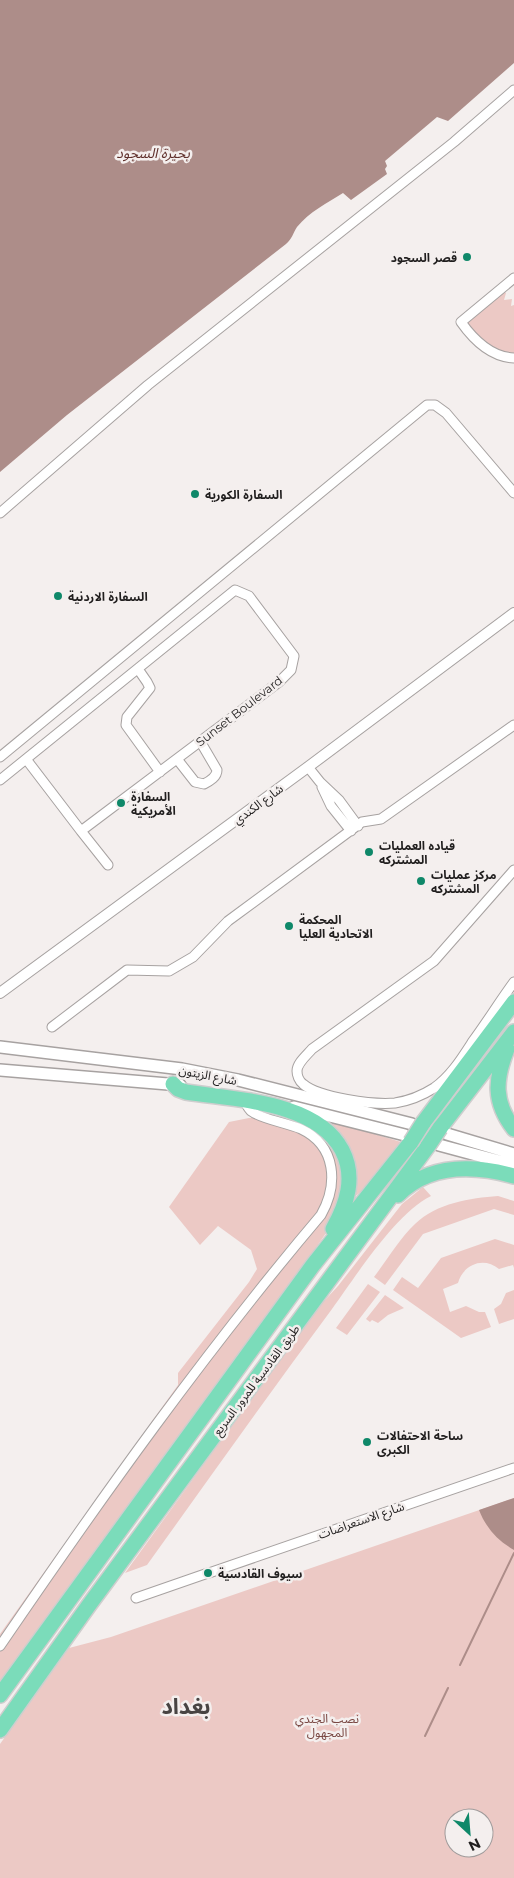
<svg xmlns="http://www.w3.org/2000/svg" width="514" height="1878" font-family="Montserrat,'Noto Sans Arabic',sans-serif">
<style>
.green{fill:#ecc9c5;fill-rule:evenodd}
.water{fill:#ad8d89}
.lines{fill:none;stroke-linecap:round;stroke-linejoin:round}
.stream{stroke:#ad8d89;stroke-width:2}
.minor-casing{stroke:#a7a2a1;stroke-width:11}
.tertiary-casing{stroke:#a7a2a1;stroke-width:12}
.secondary-casing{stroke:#a7a2a1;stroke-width:14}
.motorway-casing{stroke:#cecece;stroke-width:18}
.minor{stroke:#fff;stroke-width:9}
.tertiary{stroke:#fff;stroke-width:10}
.secondary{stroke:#fff;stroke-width:11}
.motorway{stroke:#7bdcba;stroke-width:15}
.motorway-bridge-casing{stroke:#cecece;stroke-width:18;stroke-linecap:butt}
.motorway-bridge{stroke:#7bdcba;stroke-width:15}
.poi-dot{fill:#0f8869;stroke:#f4efee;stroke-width:2}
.labels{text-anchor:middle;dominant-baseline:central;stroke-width:5;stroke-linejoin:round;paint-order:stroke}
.poi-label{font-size:12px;font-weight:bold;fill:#201e1e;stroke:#f4efee;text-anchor:start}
.street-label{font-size:12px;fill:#201e1e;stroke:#f4efee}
.park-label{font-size:12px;fill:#7a4843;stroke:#f4efee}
.water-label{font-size:14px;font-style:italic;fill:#5f2f2b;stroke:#f4efee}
.town-label{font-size:22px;font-weight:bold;fill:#484443;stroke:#f4efee}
</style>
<rect width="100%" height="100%" fill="#f4efee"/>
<!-- green -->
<path class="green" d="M503,291L506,293L504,300L512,299L511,306L514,305V357C488,349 482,343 465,322Z
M249,1118H322L401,1142L365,1188L343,1207L335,1220L267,1319L0,1687V1634L178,1385V1373L249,1282L257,1269L251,1250L218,1226L200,1245L169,1207L229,1122Z
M423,1187L431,1196C395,1214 356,1276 332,1309C269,1394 208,1480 147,1565L125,1573L314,1312L338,1286L402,1204Z
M498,1196L514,1201V1215L494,1209L423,1234L385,1285L374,1277C387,1260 400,1238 415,1224C437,1203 470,1198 498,1196Z
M495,1239L514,1245V1268L513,1265L499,1269C483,1256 463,1265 458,1283L443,1289L450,1312L466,1306L479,1312H485L491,1327L461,1338L393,1290L402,1277L418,1288L441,1258Z
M368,1284L380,1292L347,1335L336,1328Z
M514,1290V1319L499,1324L494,1309L501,1304L506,1293Z
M385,1295L404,1308L388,1315L378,1323L372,1320L370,1322L366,1319Z
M514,1498V1878H0V1744L69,1648L111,1637ZM454,1818H484V1848H454Z"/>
<!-- water -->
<path class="water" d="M0,0H514V63L448,121L437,117L385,161L387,166L385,169L387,174L351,200L343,193C327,203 309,212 297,227C293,233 292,239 286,244L67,415L0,472Z
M514,1498V1550C498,1541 486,1528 479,1510Z"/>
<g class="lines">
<!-- stream -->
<path class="stream" d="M460,1665L514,1553
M425,1736L448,1688"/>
<defs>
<path id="minor" d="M514,278L461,322C473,339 491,357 514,358
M0,513L148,385L454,142L514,90
M138,669L147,682L150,688L127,717L126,725L160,772
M0,757L427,405H435L446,413L514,493
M177,759L195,782L204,784C210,781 217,777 217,770L200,741
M308,767L320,782L339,800L358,826
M0,780L235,590L249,596L294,656L291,670L279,682L81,831L26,759
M322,787L331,806L351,831
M81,831L108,865
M514,870L434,961L312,1049C307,1055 297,1063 297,1071C297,1075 299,1081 303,1084C319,1098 374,1105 395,1103C408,1101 423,1095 434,1088C451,1076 462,1058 473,1041C487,1022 500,1001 514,982
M52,1027L127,970L169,971L193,957L228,921L362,822L381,819L514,725
M209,1573L514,1468
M136,1598L208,1573
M0,1646C101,1498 205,1352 321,1215C338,1185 337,1146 301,1129C288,1123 261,1119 251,1111C248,1108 246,1104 244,1101"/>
<path id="tertiary" d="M0,993L308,767L514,613"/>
<path id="secondary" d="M0,1047L182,1069L238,1080L412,1124
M0,1070L180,1085
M294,1107L405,1135
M447,1134L514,1154
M439,1145L514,1165"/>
<path id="motorway" d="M507,1049C495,1079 493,1102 514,1129
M173,1084L178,1089L186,1092C235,1100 316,1101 342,1150C356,1177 347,1204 333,1229
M423,1123L514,1002
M440,1128L514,1032
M398,1195C430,1163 474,1165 514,1176
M0,1695L313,1265L411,1142
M0,1730L89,1605L428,1146"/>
</defs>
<!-- minor casing -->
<use href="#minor" class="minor-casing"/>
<!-- tertiary casing -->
<use href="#tertiary" class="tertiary-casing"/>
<!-- secondary casing -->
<use href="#secondary" class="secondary-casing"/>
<!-- motorway casing -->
<use href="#motorway" class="motorway-casing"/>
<!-- minor -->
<use href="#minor" class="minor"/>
<!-- tertiary -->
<use href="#tertiary" class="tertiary"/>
<!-- secondary -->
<use href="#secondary" class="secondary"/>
<!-- motorway -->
<use href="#motorway" class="motorway"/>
<defs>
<path id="motorway-bridge" d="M411,1142L423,1123
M428,1146L440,1128"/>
</defs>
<!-- motorway-bridge casing -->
<use href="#motorway-bridge" class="motorway-bridge-casing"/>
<!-- motorway-bridge -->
<use href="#motorway-bridge" class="motorway-bridge"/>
</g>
<!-- markers -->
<g class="poi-dot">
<circle cx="467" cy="257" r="5"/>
<circle cx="195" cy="494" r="5"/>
<circle cx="58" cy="596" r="5"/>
<circle cx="121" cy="803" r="5"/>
<circle cx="369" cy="852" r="5"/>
<circle cx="421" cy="881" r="5"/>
<circle cx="289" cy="926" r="5"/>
<circle cx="367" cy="1442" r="5"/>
<circle cx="208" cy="1573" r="5"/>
</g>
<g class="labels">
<!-- poi labels -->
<g class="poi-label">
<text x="457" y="257" text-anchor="end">قصر السجود</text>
<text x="205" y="494">السفارة الكورية</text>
<text x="68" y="596">السفارة الاردنية</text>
<text x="131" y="796">السفارة<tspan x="131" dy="14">الأمريكية</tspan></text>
<text x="379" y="845">قياده العمليات<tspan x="379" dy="14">المشتركه</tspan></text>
<text x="431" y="874">مركز عمليات<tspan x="431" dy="14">المشتركه</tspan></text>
<text x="299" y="919">المحكمة<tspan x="299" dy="14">الاتحادية العليا</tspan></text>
<text x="377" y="1435">ساحة الاحتفالات<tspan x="377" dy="14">الكبرى</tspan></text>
<text x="218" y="1573">سيوف القادسية</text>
</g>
<!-- street labels -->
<g class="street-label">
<text transform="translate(239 711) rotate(-38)">Sunset Boulevard</text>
<text transform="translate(258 804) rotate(-36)">شارع الكندي</text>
<text transform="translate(208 1075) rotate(11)">شارع الزيتون</text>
<text transform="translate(256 1380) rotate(-53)">طريق القادسية للمرور السريع</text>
<text transform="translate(361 1520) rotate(-19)">شارع الاستعراضات</text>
</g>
<!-- park labels -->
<g class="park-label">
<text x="327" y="1718">نصب الجندي<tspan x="327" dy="14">المجهول</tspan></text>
</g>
<!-- water labels -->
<g class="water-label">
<text x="153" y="153">بحيرة السجود</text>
</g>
<!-- town labels -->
<g class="town-label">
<text x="186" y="1706">بغداد</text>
</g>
</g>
<!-- north arrow -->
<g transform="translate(469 1833) rotate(154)"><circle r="24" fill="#f4efee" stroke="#9f9b9b"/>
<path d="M0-4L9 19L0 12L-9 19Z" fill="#0f8869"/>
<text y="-8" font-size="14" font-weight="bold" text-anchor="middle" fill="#201e1e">N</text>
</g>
</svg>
